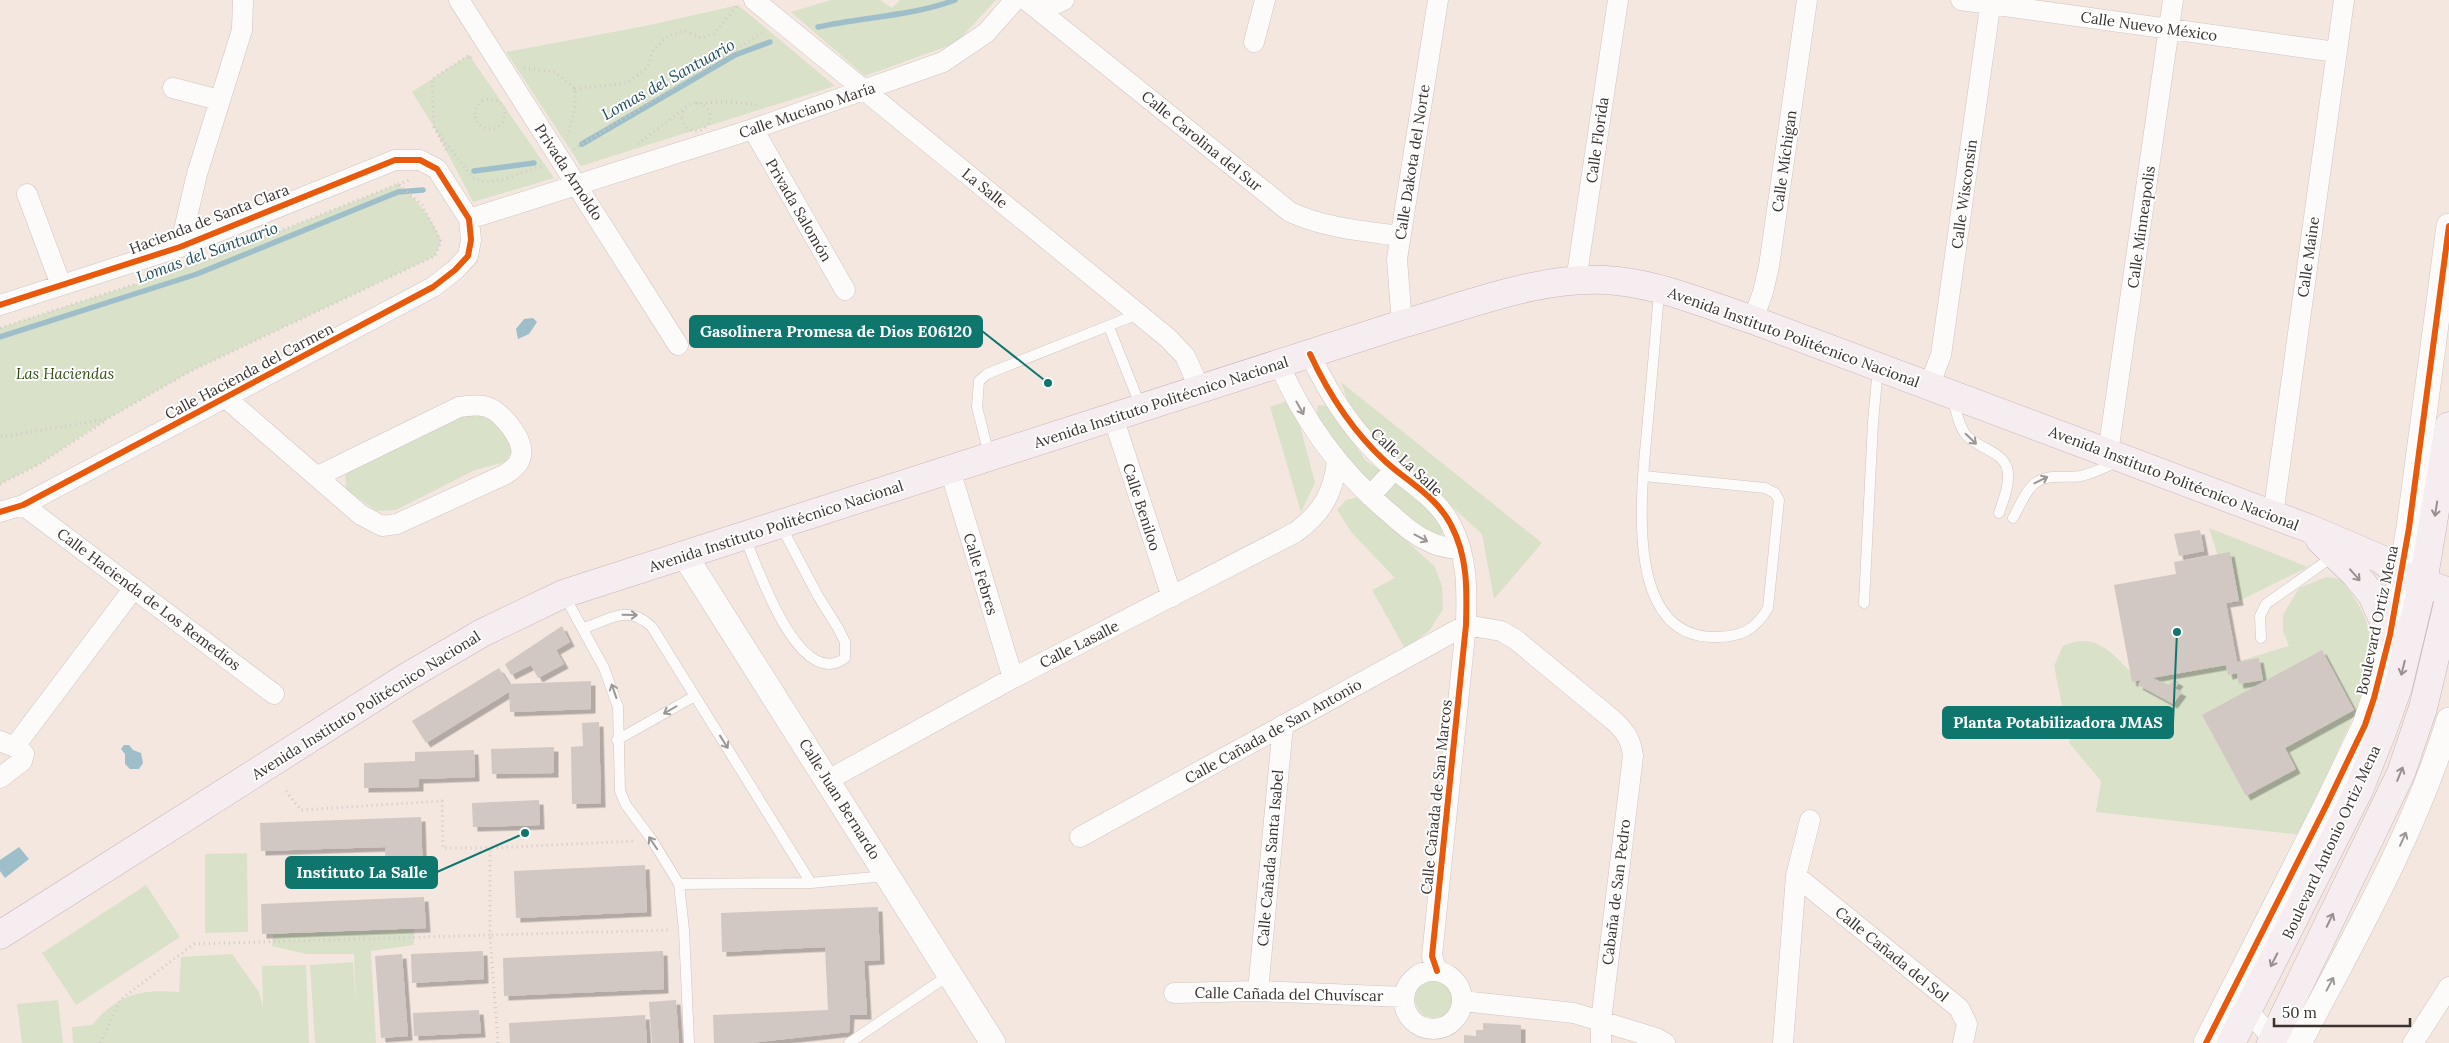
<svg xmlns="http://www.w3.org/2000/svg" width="2449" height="1043" font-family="Lora,serif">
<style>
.green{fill:#dae1c9}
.water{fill:#9ebfca}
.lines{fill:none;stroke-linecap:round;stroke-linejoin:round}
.stream{stroke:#9ebfca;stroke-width:5.5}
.building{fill:#d1c7c3;filter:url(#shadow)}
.service-casing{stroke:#cec5bf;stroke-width:11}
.minor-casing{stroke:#cec5bf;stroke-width:21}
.tertiary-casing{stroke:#cec5bf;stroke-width:26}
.primary-casing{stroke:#c7b5b8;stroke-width:29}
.path{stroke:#cfcac8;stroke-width:3;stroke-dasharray:1 4;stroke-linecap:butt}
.service{stroke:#fdfbfa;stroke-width:10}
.minor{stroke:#fdfbfa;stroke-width:20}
.tertiary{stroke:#fdfbfa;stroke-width:25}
.primary{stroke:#f6edf0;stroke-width:28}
.cycleway-casing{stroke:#fff;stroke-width:9}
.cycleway{stroke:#e8590c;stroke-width:6}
.oneway{stroke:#9c9694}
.oneway2{stroke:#98908f}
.labels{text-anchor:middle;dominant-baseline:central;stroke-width:4;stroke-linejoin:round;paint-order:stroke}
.street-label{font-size:15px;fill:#3b322e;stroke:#fff}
.park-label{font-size:15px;font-style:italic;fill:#2f4c11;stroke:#fff}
.water-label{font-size:16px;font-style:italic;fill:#1d4c5a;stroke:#fff}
.leader{fill:none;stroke:#0f766e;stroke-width:2}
.callout-dot{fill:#0f766e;stroke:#fff;stroke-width:2}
.callout{fill:#0f766e;stroke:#0f766e;stroke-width:2}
.callout-label{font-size:16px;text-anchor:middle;font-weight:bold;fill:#fff}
</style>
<defs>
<filter id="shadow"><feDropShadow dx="4.5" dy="4.5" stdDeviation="0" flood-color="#0004"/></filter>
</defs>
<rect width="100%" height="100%" fill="#f3e7e0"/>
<!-- green -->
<path class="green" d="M831,0H880L892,8L900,0H996L956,43L865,76L791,12Z
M738,5L835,86L581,166L506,52L650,25Z
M469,55L554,178L473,202L434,127L412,92Z
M398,184C419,202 430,215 441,241L435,256L191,371L107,419L38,465L0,484V328L200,263Z
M1341,382L1542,543L1494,599L1482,534L1448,503L1391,458L1357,427Z
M1289,400L1297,414L1315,483L1301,512L1270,407Z
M1318,405L1329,406L1365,460L1406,488L1448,527L1441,535L1424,530L1335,454L1316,420Z
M464,410C499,414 497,421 513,450L505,462L475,470L396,510L376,511L346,489L345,467Z
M1359,497L1435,567L1442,586L1443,609L1430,630L1405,649L1372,590L1395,578L1352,533L1337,510L1346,500Z
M2209,528L2308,567L2233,604Z
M2326,577L2340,579C2368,613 2376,636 2369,680L2301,835L2096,812L2101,781L2070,744L2054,666L2063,646C2097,630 2113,655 2136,677L2226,665L2289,646L2283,631V615L2299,588Z
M247,853L248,932L205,933V854Z
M146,885L180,937L76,1005L42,953Z
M414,929V945L371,951L376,1043H315L310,965L353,962L356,1007L354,954H306L272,946L273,934Z
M232,954L259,992L263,1007L262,966L306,965L309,1043H73L72,1027L92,1025C118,994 140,989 179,992L181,957Z
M1415 999a19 19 0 1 1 38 0a19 19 0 1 1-38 0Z
M58,1000L63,1043H22L17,1004Z"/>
<!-- water -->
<path class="water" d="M533,318L537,322L529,334L518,339L516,329L524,319Z
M124,745H129L133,750L141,753L143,763L139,769H130L125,764V754L121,749Z
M19,847L29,859L5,878L0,871V860Z"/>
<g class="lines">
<!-- stream -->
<path class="stream" d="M818,27C862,17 913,16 955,0
M582,144L735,55L770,42
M474,171L534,163
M0,337L197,274L398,192L423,190"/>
</g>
<!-- building -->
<path class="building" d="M2200,530L2204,551L2179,556L2174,534Z
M2230,552L2239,601L2226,603L2237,662L2259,658L2263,680L2239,684L2237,673L2228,675L2226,665L2152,678L2169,685L2174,679L2179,682L2174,688L2182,692L2173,704L2138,685L2141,680L2132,682L2114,585L2176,574L2174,562Z
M562,626L570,642L556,650L564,664L538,678L531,665L511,675L505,664Z
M2322,650L2354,710L2285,748L2296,769L2246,796L2202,715Z
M499,668L509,684L591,681V709L510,712L509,692L426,743L412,721Z
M599,722L601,803L572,804L571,747L583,746L582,723Z
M554,747V773L492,774L491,749Z
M474,750L475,777L419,779V787L364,788V763L415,761V752Z
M539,800L540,825L473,827L472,803Z
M421,817L423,878L386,879L385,847L261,851L260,823Z
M645,865L647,912L516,918L514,871Z
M424,897L426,928L262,934L261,904Z
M878,907L880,960L864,961L867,1015H850L849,1032L750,1043H714L713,1015L828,1010L825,947L722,952L721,913Z
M483,951L484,979L412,983L411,954Z
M663,951L664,989L504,996L503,958Z
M402,954L408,1036L381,1038L375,956Z
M676,1000L679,1043H652L649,1002Z
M479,1010L481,1033L414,1036L413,1013Z
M645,1015L647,1043H510L509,1023Z
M1483,1023L1521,1025V1043H1464V1035L1476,1036V1030H1483Z"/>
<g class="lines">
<defs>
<path id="service" d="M1109,327L1141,407
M1953,398C1956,410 1958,425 1966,435C1977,448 2002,451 2007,468C2011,482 2003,501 1999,513
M989,455L977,407L979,381L987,374L1138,314
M1644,476L1765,488L1775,493L1779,500L1768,608C1755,630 1741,637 1716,637C1619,639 1643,480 1648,419C1652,376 1656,333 1659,290
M2013,518C2019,508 2024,493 2033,485C2047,472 2065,479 2081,476C2095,473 2106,467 2118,461
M745,538C758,568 799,692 845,658V642L838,628L818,596L781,526
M564,595L604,668L618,707L620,791L626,805L652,840L679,884L684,930L689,1043
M1864,603L1873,422L1878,368
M584,628C611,619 628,604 652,627L811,883
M2261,638L2260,616L2266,604L2335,555
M617,740L695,696
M679,884L811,883L885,876
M849,1043L949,975"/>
<path id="minor" d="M459,0L678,345
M754,0L1168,338L1185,356L1200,389
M1026,0L1290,212C1325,228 1362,231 1400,236
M1961,0L2336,52
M1041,11L1064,0
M1254,42L1265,0
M173,88L219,100
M753,129L845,290
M27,194L61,285
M469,219L753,129L943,62L986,33L1015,0
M180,247L197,174L242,30L243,0
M1576,281L1618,0
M0,305L180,247L395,160H420L437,169L469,219L471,240L468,256L455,270L433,287L23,505L0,512
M1753,320L1763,292L1769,266L1807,0
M1402,324L1397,259L1438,0
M1310,354C1329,395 1352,431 1386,462C1408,482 1437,497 1451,525C1468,557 1467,590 1466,625L1432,956L1437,971
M1279,364C1304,421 1338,469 1386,510C1401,523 1413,535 1432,543C1440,547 1452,548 1461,550
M1929,386L1941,355L1991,0
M226,398L361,515L382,526L397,524L506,474C513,469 519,465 521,456C525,440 502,412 487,407C478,404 468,406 459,407L318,476
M1113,417L1172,597
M2108,453L2173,0
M950,470L1013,678
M1370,496L1395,469
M23,505L274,694
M2273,515L2344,0
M1466,625L1501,631L1515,639L1613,720C1625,731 1631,739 1633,756L1601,1021V1043
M0,741L20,749L24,754L22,761L0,778
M15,746L134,588
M828,780L1013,678L1296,532C1322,513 1333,493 1337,462
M1080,837L1466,625
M1796,876L1959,1008L1967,1024L1963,1043
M1404 1000a29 29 0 1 1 58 0a29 29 0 1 1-58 0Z
M1258,991L1283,725
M1174,993L1258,991L1404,997
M1462,1001L1574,1013L1656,1038L1665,1043
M2248,1011L2277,1043
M1783,1043L1796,876L1810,820
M2413,1043L2449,987"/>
<path id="tertiary" d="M685,556L993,1043
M2206,1043L2326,806L2365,725L2374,698L2390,635L2409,528L2449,226
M2299,1043C2354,938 2414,834 2449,720"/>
<path id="primary" d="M2320,540L2355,574L2372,595L2390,635
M0,935L405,678L482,633L563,594L1402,324C1470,305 1546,273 1617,281C1664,286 1708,305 1753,320L2308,528L2381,559L2399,574L2449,592
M2231,1043L2359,790L2382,732L2398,687L2423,583L2449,426
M2271,1043L2401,773L2423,708L2449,599"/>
</defs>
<!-- service casing -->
<use href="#service" class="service-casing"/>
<!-- minor casing -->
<use href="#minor" class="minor-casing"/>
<!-- tertiary casing -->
<use href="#tertiary" class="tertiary-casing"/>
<!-- primary casing -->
<use href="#primary" class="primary-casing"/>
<!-- path -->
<path class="path" d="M471,58L469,55L432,79L434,127L473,178L486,182L505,179L544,165
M524,68L555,72L575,89C576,106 573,120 567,136
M575,89L627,83L648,67L653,51L666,37L685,31L701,38L714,34L737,6
M475 114a15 15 0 1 1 30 0a15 15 0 1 1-30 0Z
M696,103L731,102L760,105
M682 117a14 14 0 1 1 28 0a14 14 0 1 1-28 0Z
M434,127L447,152
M638,144L684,109
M574,149L764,32
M398,184L410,180
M0,328L200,263L398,184L422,205L441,241L435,256L191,371L107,419L0,437
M0,484L38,465L107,420
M286,791L301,810L442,801L443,848H490
M100,1043L121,999L194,944L490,935V848L636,841
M498,1043L490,935L671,930"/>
<!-- service -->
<use href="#service" class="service"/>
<!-- minor -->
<use href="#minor" class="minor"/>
<!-- tertiary -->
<use href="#tertiary" class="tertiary"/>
<!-- primary -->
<use href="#primary" class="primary"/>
<defs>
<path id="cycleway" d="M0,305L180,247L395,160H420L437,169L469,219L471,240L468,256L455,270L433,287L23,505L0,512
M1310,354C1329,395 1352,431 1386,462C1408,482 1437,497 1451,525C1468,557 1467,590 1466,625L1432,956L1437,971
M2206,1043L2326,806L2365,725L2374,698L2390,635L2409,528L2449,226"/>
</defs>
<!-- cycleway casing -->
<use href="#cycleway" class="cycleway-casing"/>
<!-- cycleway -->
<use href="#cycleway" class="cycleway"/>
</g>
<!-- one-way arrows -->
<defs><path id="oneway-shaft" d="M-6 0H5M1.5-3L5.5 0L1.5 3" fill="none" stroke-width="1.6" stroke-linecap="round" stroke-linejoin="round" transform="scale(1.25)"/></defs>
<g class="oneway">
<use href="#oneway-shaft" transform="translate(1300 408) rotate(61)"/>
<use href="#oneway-shaft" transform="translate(1971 439) rotate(44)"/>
<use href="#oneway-shaft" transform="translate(2041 480) rotate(-26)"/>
<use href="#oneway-shaft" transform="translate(1421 538) rotate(28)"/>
<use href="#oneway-shaft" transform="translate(630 615) rotate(1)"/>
<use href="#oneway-shaft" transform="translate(614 691) rotate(-109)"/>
<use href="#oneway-shaft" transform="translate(670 710) rotate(150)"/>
<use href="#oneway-shaft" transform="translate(724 742) rotate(58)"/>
<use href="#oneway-shaft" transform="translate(2403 839) rotate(-66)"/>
<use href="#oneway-shaft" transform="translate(653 843) rotate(-124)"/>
<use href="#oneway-shaft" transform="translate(2330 984) rotate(-62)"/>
</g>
<g class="oneway2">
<use href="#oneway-shaft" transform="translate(2436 509) rotate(99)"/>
<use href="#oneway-shaft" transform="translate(2355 575) rotate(49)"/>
<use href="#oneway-shaft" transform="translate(2403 668) rotate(104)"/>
<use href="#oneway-shaft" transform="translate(2400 774) rotate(-68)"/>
<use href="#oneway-shaft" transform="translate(2330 920) rotate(-64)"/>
<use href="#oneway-shaft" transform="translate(2274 960) rotate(117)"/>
</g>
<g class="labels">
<!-- street labels -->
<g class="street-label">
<text transform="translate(2149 26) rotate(8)">Calle Nuevo México</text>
<text transform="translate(807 110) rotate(-19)">Calle Muciano María</text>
<text transform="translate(1597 140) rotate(-82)">Calle Florida</text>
<text transform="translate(1202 141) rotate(39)">Calle Carolina del Sur</text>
<text transform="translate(1784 161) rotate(-82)">Calle Míchigan</text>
<text transform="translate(1412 162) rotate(-81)">Calle Dakota del Norte</text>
<text transform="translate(569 172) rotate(57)">Privada Arnoldo</text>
<text transform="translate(985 188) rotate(39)">La Salle</text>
<text transform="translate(1964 194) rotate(-82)">Calle Wisconsin</text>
<text transform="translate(799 210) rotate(60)">Privada Salomón</text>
<text transform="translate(209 219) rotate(-21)">Hacienda de Santa Clara</text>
<text transform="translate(2141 227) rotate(-82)">Calle Minneapolis</text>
<text transform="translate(2308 257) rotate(-82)">Calle Maine</text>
<text transform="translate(1794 337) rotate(20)">Avenida Instituto Politécnico Nacional</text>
<text transform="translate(249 371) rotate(-28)">Calle Hacienda del Carmen</text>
<text transform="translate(1161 402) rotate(-18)">Avenida Instituto Politécnico Nacional</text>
<text transform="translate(1407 462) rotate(43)">Calle La Salle</text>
<text transform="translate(2174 478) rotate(21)">Avenida Instituto Politécnico Nacional</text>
<text transform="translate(1142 507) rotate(72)">Calle Beniloo</text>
<text transform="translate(776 526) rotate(-18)">Avenida Instituto Politécnico Nacional</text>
<text transform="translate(981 574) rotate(73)">Calle Febres</text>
<text transform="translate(149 599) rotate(37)">Calle Hacienda de Los Remedios</text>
<text transform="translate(2377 620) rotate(-78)">Boulevard Ortiz Mena</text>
<text transform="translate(1079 644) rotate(-27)">Calle Lasalle</text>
<text transform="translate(366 705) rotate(-32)">Avenida Instituto Politécnico Nacional</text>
<text transform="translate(1273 731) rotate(-29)">Calle Cañada de San Antonio</text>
<text transform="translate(1436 797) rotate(-84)">Calle Cañada de San Marcos</text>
<text transform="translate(840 799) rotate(58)">Calle Juan Bernardo</text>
<text transform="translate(2331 842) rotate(-65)">Boulevard Antonio Ortiz Mena</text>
<text transform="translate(1270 858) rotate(-85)">Calle Cañada Santa Isabel</text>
<text transform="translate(1616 892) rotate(-83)">Cabaña de San Pedro</text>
<text transform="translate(1892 954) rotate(39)">Calle Cañada del Sol</text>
<text transform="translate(1289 994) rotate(1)">Calle Cañada del Chuvíscar</text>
</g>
<!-- park labels -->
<g class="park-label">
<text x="65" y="373">Las Haciendas</text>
</g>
<!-- water labels -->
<g class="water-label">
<text transform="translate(668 79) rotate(-29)">Lomas del Santuario</text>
<text transform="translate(207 252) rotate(-20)">Lomas del Santuario</text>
</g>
</g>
<!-- callouts -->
<path class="leader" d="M1048 383L982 331M2177 632L2173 723M525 833L437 872"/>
<g class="callout-dot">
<circle cx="1048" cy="383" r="5"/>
<circle cx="2177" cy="632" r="5"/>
<circle cx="525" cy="833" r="5"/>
</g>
<g class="callout">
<rect x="690" y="316" width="292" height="31" rx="5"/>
<rect x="1943" y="707" width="230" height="31" rx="5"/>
<rect x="286" y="857" width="151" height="31" rx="5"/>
</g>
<g class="callout-label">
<text x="836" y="337">Gasolinera Promesa de Dios E06120</text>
<text x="2058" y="728">Planta Potabilizadora JMAS</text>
<text x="362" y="878">Instituto La Salle</text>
</g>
<!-- scale -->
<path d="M2274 1018v8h136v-8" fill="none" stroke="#3b322e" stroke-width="2.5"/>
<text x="2282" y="1018" font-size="15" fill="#3b322e" stroke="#ffffff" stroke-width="4" paint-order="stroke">50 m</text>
</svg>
